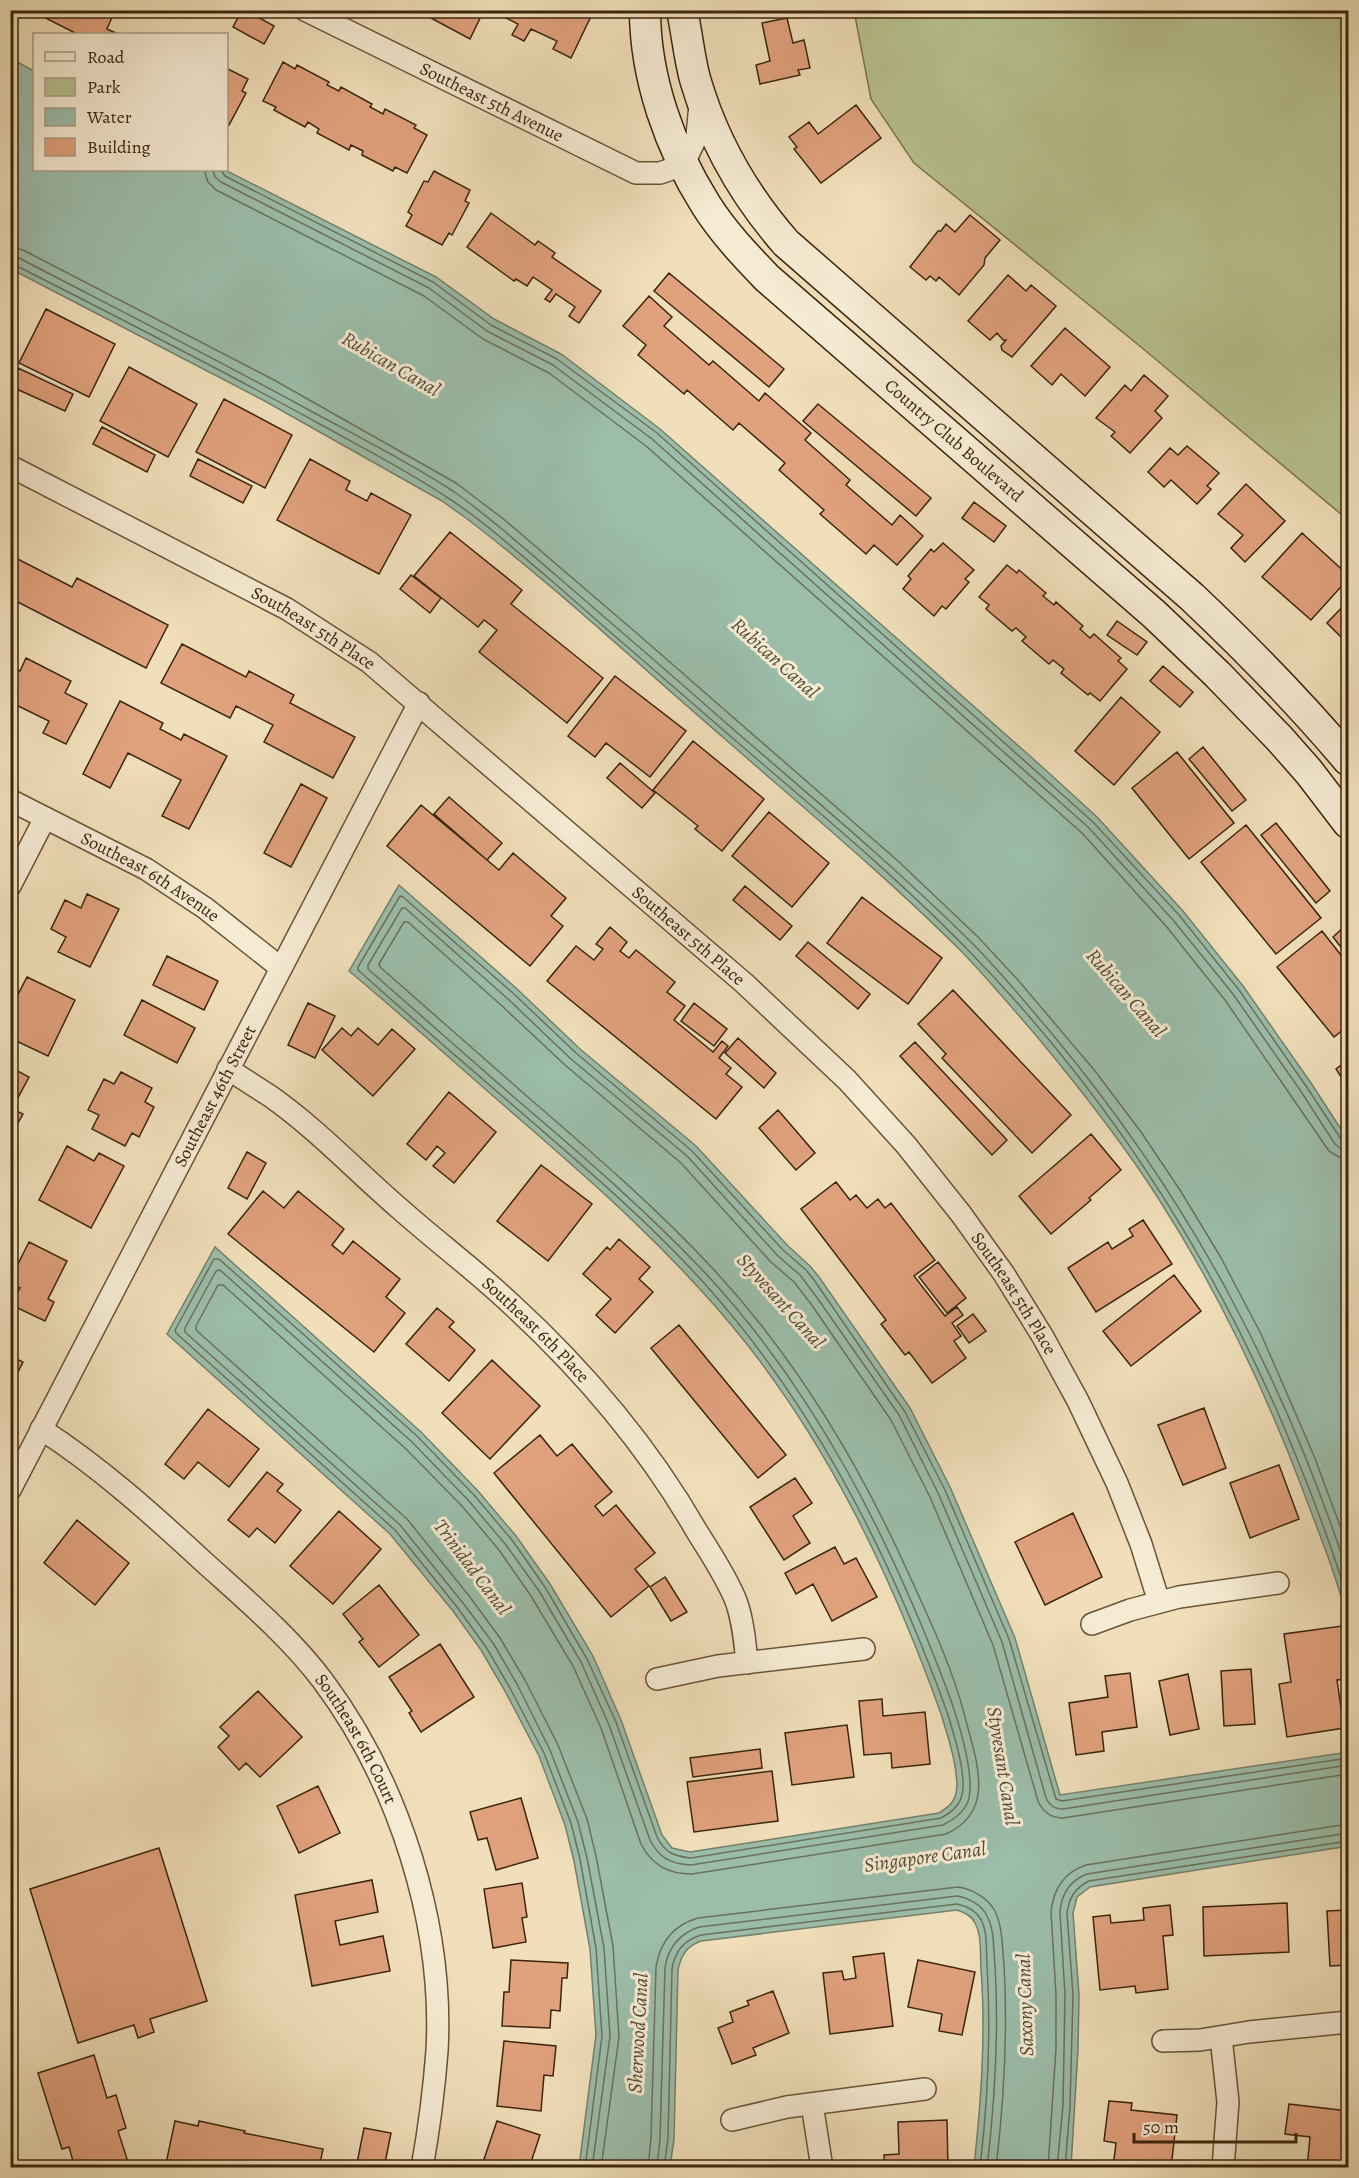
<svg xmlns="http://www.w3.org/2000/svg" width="1359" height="2178" font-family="Alegreya,serif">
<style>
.green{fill:#b8c291;stroke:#7a744f;stroke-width:1.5}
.water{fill:#9bbdaa;stroke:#75806b;stroke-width:1.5}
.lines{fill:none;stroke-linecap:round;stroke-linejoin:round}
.shore{stroke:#6b715c;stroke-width:1.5}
.building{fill:#e0a17d;stroke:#3b250d;stroke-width:1.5}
.minor-casing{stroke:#685438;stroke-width:24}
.secondary-casing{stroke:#3b250d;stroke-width:33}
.minor{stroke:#f5ead2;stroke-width:21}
.secondary{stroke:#f5ead2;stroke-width:30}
.labels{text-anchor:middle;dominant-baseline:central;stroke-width:6;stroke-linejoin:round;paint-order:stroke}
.street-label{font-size:18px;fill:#3b250d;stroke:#f5ead2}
.water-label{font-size:20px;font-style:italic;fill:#534b34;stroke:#f5ead2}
</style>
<rect width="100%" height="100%" fill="#f0dfba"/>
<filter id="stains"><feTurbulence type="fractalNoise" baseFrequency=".00333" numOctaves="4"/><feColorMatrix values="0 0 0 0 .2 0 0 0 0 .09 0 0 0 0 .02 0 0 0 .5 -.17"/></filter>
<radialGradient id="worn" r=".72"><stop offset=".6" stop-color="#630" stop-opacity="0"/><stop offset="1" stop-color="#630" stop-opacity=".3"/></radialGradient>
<!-- green -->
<path class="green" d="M854,11H1348V520L1141,347L914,163L871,99Z"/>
<!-- water -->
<path class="water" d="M10,58L34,71V170H225L436,277L494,319L561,354L660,429L1039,764L1097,817L1183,911L1243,986L1311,1083L1348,1140V1623C1338,1579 1320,1536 1304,1493C1266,1392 1219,1293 1160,1201C1124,1144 1082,1091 1039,1039C1014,1010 989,980 962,952C887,877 805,809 725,739C639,665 556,587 466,518L442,501L263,400L11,269Z
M399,885L517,989L580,1049L696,1146L788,1246L810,1266L819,1277L910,1408L950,1487L1015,1638L1060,1795L1348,1752V1846L1090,1887L1077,1897L1073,1913L1079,1995L1078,2049L1071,2167H974C981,2101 986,2035 981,1969C980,1954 982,1936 975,1923C972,1916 965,1913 957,1910L701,1941C687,1946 681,1955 678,1970L674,2139L670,2167H579L596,2035L590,1949L574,1861L565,1825L539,1756L505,1691L481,1650L453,1611L390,1534L167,1334L215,1247L421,1432L478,1491L516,1536L550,1584L593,1656L621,1720L662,1835L672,1848L690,1852L939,1813C947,1808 954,1803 956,1793C961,1770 941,1712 932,1689C886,1566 828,1447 746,1343C676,1255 593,1182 508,1109C455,1063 403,1016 349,971Z"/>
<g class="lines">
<!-- shore -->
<path class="shore" d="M204,170L208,182L216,190L424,296L483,339L549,373L646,446L1082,833L1166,926L1225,1000L1329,1151L1339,1157L1348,1159
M213,170L215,177L221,182L429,288L487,331L553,365L652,439L1088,827L1173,920L1233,994L1300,1090L1335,1144L1340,1148L1348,1150
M221,170L225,176L433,282L491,325L557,359L657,433L1093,822L1179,915L1239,990L1306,1086L1341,1139L1348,1142
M10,247L23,250L274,380L456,483L506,521L640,636L898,861L978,937L1018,980L1095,1071L1141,1132L1180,1190L1220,1256L1261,1334L1314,1456L1348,1547
M10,256L19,258C119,310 220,361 318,415C363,439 410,463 453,491C490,517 523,547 558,577C611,623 665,669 718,716C803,790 890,862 970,941C1000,971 1026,1003 1053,1035C1188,1197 1283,1374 1348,1574
M10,264L15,265C117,317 218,368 318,423C361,447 405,469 445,496C483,520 517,552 552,581C603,626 655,671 706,715C794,792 886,866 968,950C1103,1088 1208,1250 1284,1427C1308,1484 1331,1542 1348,1601
M585,2168L602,2036L596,1948L580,1859L571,1823L544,1753L510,1688L486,1647L457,1607L395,1530L176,1333L175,1330L214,1259H219L417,1436L474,1495L512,1540L545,1587L587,1659L616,1722L657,1837C665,1853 674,1856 691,1858L941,1818C950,1813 959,1807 962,1795C968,1772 948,1713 939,1690C883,1542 811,1402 704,1283C651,1224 590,1172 530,1120C473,1071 415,1021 358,970V967L400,896L403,897L513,993L576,1053L692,1151L783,1250L806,1270L814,1280L905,1412L945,1490L1009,1639L1056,1799L1062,1801L1348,1758
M592,2168L610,2036L604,1948L587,1858L578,1822L550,1750L517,1684L493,1643L463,1603L400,1525L185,1332V1328L216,1271L220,1270L412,1442L468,1500L506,1545L539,1591L581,1662L609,1725L650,1840C659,1858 671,1864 691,1865L943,1825C953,1820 962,1814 967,1804C978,1779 956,1713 946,1687C890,1539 817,1395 709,1277C649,1213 583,1156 516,1099C467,1056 417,1012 368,969V965L402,908H405L508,999L571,1059L687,1156L778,1256L800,1275L818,1299L899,1415L938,1493L1002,1642L1046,1798C1049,1805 1055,1809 1063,1809L1348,1765
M601,2168L619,2037L613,1946L596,1856L587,1819L558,1745L525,1680L500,1638L470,1597L407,1519L196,1330V1326L218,1285H223L406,1449L462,1506L499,1550L531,1596L573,1666L601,1728L641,1844C652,1865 668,1874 692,1874L946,1834C997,1811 976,1760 965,1717C952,1666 928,1616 906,1568C858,1462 795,1358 716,1272C655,1206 588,1149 521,1091C474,1050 427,1008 380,967L379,964L404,922H408L502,1006L565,1065L681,1163L771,1262L794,1282L811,1304L891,1420L930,1497L993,1645L1038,1801C1043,1812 1051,1818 1063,1818L1348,1774
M648,2168L651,2138L656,1967C660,1943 673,1925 698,1918L958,1887C972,1889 988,1898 995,1911C1003,1928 1002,1947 1004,1965C1008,2033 1004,2100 996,2168
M657,2168L660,2138L665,1968C668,1947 679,1934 699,1927L957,1896C969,1898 982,1905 987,1916C995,1931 993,1949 995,1965C999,2033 995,2100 987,2168
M664,2168L668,2138L672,1969C675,1951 683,1941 701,1935L957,1904C966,1906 975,1910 980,1918C988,1931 986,1949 987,1964C991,2032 988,2100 980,2168
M1048,2168L1056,2048V1995L1051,1912C1053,1890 1064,1872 1086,1865L1348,1824
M1057,2168L1063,2105L1065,1995L1060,1913C1061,1894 1069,1881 1087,1874L1348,1833
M1065,2168L1070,2106L1073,1995L1067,1913C1069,1898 1075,1888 1089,1881L1348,1841"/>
</g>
<!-- building -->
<path class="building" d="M30,10H115L107,29L118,34H77Z
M156,10H173L170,18Z
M242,10H245L274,26L264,44L233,27Z
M416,10H484L470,39Z
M499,10H594L571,58L553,49L557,41L531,29L524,41L512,35L518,24L498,14Z
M787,18L793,43L804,40L810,68L798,70L800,75L760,84L756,65L770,61L762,23Z
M283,62L295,69L297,65L329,82L327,85L339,91L341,87L372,104L370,107L383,114L385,109L416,125L414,128L427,135L407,173L395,167L393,171L362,155L363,151L351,145L349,150L317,133L319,129L308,122L305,127L274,110L276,107L263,101Z
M226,68L248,79L242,91L246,93L229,125L226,124Z
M856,105L881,138L821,183L794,149L797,147L789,137L809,122L818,134Z
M434,171L470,190L465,201L469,203L452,235L449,233L442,245L406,226L412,215L408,212L424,181L428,182Z
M491,213L535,245L538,241L555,253L552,257L601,291L579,323L569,316L575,307L556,294L550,302L545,299L552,290L533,277L527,286L516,279L514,281L467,247Z
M970,215L1000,240L985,258L984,265L959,295L939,277L936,281L930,276L926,280L910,267L938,231H941L946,224L955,232Z
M669,273L784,369L769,387L654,291Z
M1008,275L1026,291L1031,285L1056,306L1012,357L1002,350L1001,346L1006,340H1003L997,333L990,340L968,321Z
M649,296L672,317L664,326L709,365L713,361L759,401L765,393L811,433L805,440L850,480L846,485L892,525L900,515L923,536L897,565L874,545L866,554L820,514L824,510L779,470L785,463L739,423L733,430L687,390L684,394L638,355L646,345L623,326Z
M46,309L115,344L89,397L19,363Z
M1065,328L1110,367L1085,396L1061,374L1052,385L1031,366Z
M129,367L197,404L168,457L100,421Z
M18,368L73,394L65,411L10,386Z
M1144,375L1168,396L1155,411L1162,418L1130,453L1111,436L1115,432L1096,418L1125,385L1131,391Z
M224,399L292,435L265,488L196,452Z
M818,404L931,498L916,516L803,421Z
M102,427L155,455L147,472L93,444Z
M1187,446L1219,473L1207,486L1211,489L1197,504L1171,480L1164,487L1148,472L1170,448L1178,455Z
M198,459L252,486L243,503L190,476Z
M310,459L350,481L346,490L367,501L371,493L411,515L379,574L277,520Z
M1246,484L1285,521L1245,562L1231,548L1243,535L1218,514Z
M974,502L1006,526L994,542L962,518Z
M450,532L522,590L511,604L603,678L567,723L479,652L497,630L484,620L478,627L414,576Z
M1302,533L1348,575V579L1311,620L1262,577Z
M943,543L974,570L965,579L969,582L946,609L942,606L934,616L903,589L911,579L908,576L931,549L934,552Z
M10,555L72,587L77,578L168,625L146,668L10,598Z
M1007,565L1017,573L1019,570L1046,593L1043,596L1054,605L1056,602L1083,626L1080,629L1090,638L1094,634L1121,658L1118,661L1127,669L1100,701L1090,693L1088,695L1061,673L1064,669L1053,660L1049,664L1022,641L1026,637L1016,628L1012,631L986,609L989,605L979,597Z
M411,575L441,598L430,613L400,589Z
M1348,601V644L1327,623Z
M1117,621L1147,642L1137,655L1107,635Z
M182,644L246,677L249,671L294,695L290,703L355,737L333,778L264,742L273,725L236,706L230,718L161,683Z
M26,658L71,681L65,693L87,704L66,744L43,733L49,721L10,702V666L20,671Z
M1163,666L1193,692L1180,707L1150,681Z
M615,676L686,731L650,777L606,743L595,757L568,736Z
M1121,697L1160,732L1114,785L1075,751Z
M120,701L163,723L160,729L181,740L184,734L227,756L189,829L162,816L181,780L128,753L110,788L83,774Z
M693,741L764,799L722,851L695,829L698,826L653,790Z
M1203,747L1246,800L1232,811L1189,759Z
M1177,752L1234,823L1189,859L1132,788Z
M620,763L655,793L642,808L607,778Z
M301,784L327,798L291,867L264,853Z
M449,797L502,843L487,860L434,814Z
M421,805L499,870L513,853L566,898L551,916L563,926L530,966L387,846Z
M769,812L829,863L792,907L732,856Z
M1276,823L1330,891L1316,903L1261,835Z
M1246,825L1321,918L1276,954L1201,862Z
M745,886L792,926L780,940L733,900Z
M87,894L119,909L90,967L58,952L66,937L51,929L65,900L81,908Z
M862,897L942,958L908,1004L827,943Z
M1347,924L1348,926V956L1333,937Z
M610,927L627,942L620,951L629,958L636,950L675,982L667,992L685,1006L674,1020L713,1052L722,1041L728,1046L719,1058L731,1068L726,1074L742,1087L716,1119L547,981L576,946L594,960L603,949L596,944Z
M1322,931L1348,964V1026L1334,1037L1277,967Z
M808,942L870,994L858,1009L796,956Z
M167,956L218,981L204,1010L153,985Z
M27,977L75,1000L48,1056L10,1038V1010Z
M953,990L1071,1115L1032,1153L942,1058L946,1054L918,1024Z
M142,1000L195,1028L177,1063L124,1035Z
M308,1003L335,1016L315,1058L288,1045Z
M694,1003L727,1029L714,1046L681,1021Z
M342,1028L351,1036L358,1028L378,1045L392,1029L415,1049L373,1096L322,1050Z
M738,1038L776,1073L764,1088L725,1053Z
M915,1042L1007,1140L992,1155L900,1056Z
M1348,1060V1088L1336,1069Z
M10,1067L29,1077L12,1109L23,1114L10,1137Z
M121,1072L152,1088L145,1102L154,1107L139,1137L132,1133L125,1146L92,1129L99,1115L88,1110L104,1079L114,1084Z
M449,1092L496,1132L454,1183L433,1166L445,1153L437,1146L426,1160L407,1144Z
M778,1110L815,1153L796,1170L759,1128Z
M1091,1134L1121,1170L1089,1198L1091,1200L1051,1234L1019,1196Z
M67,1146L94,1161L99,1153L124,1166L91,1228L39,1200Z
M247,1152L266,1163L247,1199L228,1188Z
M541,1165L592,1204L548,1261L497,1221Z
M836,1182L850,1200L856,1195L867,1208L878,1199L885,1208L891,1203L935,1260L914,1276L945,1316L957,1307L963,1315L952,1323L961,1336L954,1341L966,1358L932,1383L909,1352L905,1355L881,1324L886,1320L801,1209Z
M263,1191L284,1208L298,1191L344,1229L332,1245L343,1254L353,1241L400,1279L386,1297L405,1313L374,1352L228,1234Z
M1143,1220L1172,1264L1096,1312L1068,1268L1108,1242L1112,1249L1133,1236L1129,1229Z
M619,1239L650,1267L639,1279L653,1292L615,1333L596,1315L611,1299L583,1274L607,1247L610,1250Z
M29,1242L67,1261L48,1299L54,1302L45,1321L11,1305L20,1288L10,1284V1280Z
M938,1262L966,1298L947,1313L919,1277Z
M1174,1275L1201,1311L1131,1366L1103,1331Z
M437,1308L454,1322L449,1327L475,1350L449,1381L406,1344Z
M973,1314L986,1331L969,1343L957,1326Z
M679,1325L786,1455L758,1478L651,1348Z
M10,1356L23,1362L10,1388Z
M492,1360L540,1406L490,1459L442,1413Z
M1204,1408L1226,1468L1183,1485L1158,1425Z
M208,1409L259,1449L229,1487L198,1462L184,1479L165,1464Z
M540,1435L557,1456L572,1444L612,1492L595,1506L603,1516L616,1505L655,1553L635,1569L649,1586L611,1617L494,1473Z
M1279,1465L1299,1519L1250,1538L1230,1483Z
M267,1472L283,1484L277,1491L301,1510L275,1543L257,1528L249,1537L228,1520Z
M795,1478L812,1503L793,1516L810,1543L784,1560L750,1507Z
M339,1511L381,1549L333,1604L290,1566Z
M1073,1513L1102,1577L1045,1605L1015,1542Z
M77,1520L129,1563L95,1605L44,1563Z
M835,1547L844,1564L856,1558L877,1597L832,1621L813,1584L796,1594L785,1573Z
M665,1577L687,1612L671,1621L650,1587Z
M379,1585L419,1635L379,1667L359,1642L363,1639L343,1614Z
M1342,1626L1348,1677V1679L1337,1680L1344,1728L1287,1737L1279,1684L1291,1682L1284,1634Z
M440,1644L474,1697L421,1732L409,1713L412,1711L389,1677Z
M1251,1669L1255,1724L1224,1726L1221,1671Z
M1130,1673L1137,1727L1102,1732L1104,1751L1076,1755L1069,1703L1108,1697L1105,1676Z
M1188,1674L1199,1729L1170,1735L1159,1681Z
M258,1691L302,1737L260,1777L246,1763L239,1770L218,1747L229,1736L220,1727Z
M882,1699L883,1716L925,1712L930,1764L892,1768L891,1753L864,1755L859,1701Z
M847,1725L854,1777L792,1785L785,1733Z
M760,1749L762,1768L693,1777L690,1758Z
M772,1771L778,1821L694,1832L687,1782Z
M318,1786L340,1833L299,1853L277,1806Z
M521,1798L538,1858L496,1870L487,1838L478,1840L470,1812Z
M159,1848L207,2001L150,2019L154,2032L138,2038L134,2025L78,2043L30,1889Z
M372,1880L378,1912L335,1921L340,1945L383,1936L390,1971L312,1986L295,1895Z
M522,1883L527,1917L522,1918L526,1942L493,1948L484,1889Z
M1287,1903L1289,1952L1204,1956L1203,1907Z
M1170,1905L1173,1935L1163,1936L1168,1989L1136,1993L1135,1986L1100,1990L1093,1917L1110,1915L1111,1923L1144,1920L1143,1908Z
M1348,1910V1965L1330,1966L1327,1911Z
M884,1953L893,2026L830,2034L823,1973L842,1971L844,1980L856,1978L853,1957Z
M511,1960L568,1963L567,1978H562L560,2011L551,2010L550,2028L502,2026L504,1992H509Z
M918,1960L975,1972L962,2035L939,2031L942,2014L908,2007Z
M773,1991L789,2033L753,2048L756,2055L732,2064L718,2028L733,2022L730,2012L749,2005L747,2001Z
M504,2041L556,2046L553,2076L544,2075L541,2111L497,2106Z
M94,2055L107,2098L116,2095L126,2128L118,2131L130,2168H75L69,2147L62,2149L38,2073Z
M1109,2101L1132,2103L1131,2110L1177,2115L1171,2168H1113L1116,2143L1104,2141Z
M1289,2104L1348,2111V2168H1307L1310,2137L1285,2134Z
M947,2120L948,2168H885L884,2155L899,2154L898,2122Z
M175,2121L198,2126L199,2121L245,2131L244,2133L323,2149L319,2168H165Z
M497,2121L540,2135L529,2168H481Z
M364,2128L391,2133L384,2168H356Z"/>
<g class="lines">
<defs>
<g id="minor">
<path id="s1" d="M305,10L636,173H660L683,165L697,136L700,104"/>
<path id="s2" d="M10,466L287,609L369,662L744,983L847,1080L906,1145L961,1214L1004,1274L1043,1337L1078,1401L1117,1483L1141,1544L1159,1602"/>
<path id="s3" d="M10,800L146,869L205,908L281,968"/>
<path d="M10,886L45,818"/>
<path id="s4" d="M228,1069C242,1078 256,1087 270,1096C317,1129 357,1172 400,1209C436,1241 475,1270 510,1303C583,1370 647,1445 696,1530C710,1553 726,1576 736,1601C743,1620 745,1643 747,1663"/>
<path id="s5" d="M41,1429C100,1467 153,1515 205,1563C246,1600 290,1637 323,1681C399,1783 444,1924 437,2051C434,2090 429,2129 422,2168"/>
<path id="s6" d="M10,1490L419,703"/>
<path d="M1092,1624L1130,1610L1179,1597L1278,1583"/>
<path d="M657,1679L718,1666L864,1649"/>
<path d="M1221,2037L1228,2102L1223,2168"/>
<path d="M1163,2041L1200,2040L1249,2032L1348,2022"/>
<path d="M812,2104L822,2168"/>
<path d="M732,2120L787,2107L925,2089"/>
</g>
<g id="secondary">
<path id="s7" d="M645,10C645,78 670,148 706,205C723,232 745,255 767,278L1154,614L1217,674L1279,738L1309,772L1348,823"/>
<path d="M682,10C687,33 689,57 695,79C713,141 744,195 786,243L1192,597C1247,649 1299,702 1348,760"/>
</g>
</defs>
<!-- minor casing -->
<use href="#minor" class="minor-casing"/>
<!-- secondary casing -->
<use href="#secondary" class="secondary-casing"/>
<!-- minor -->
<use href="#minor" class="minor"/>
<!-- secondary -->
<use href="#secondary" class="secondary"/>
</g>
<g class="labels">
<!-- street labels -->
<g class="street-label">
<text stroke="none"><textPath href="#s1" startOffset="208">Southeast 5th Avenue</textPath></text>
<text stroke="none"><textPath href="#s7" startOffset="550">Country Club Boulevard</textPath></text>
<text stroke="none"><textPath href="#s2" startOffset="344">Southeast 5th Place</textPath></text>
<text stroke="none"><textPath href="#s3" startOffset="160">Southeast 6th Avenue</textPath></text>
<text stroke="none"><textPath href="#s2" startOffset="830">Southeast 5th Place</textPath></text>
<text stroke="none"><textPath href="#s6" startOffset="444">Southeast 46th Street</textPath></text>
<text stroke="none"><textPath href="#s2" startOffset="1316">Southeast 5th Place</textPath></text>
<text stroke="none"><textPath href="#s4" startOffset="404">Southeast 6th Place</textPath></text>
<text stroke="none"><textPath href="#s5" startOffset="446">Southeast 6th Court</textPath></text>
</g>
<!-- water labels -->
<g class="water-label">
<text transform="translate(391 364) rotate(30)">Rubican Canal</text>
<text transform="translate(775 658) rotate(42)">Rubican Canal</text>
<text transform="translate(1126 993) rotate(49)">Rubican Canal</text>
<text transform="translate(781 1301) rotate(48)">Styvesant Canal</text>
<text transform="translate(472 1567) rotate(53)">Trinidad Canal</text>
<text transform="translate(1003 1766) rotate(81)">Styvesant Canal</text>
<text transform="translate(925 1857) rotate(-8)">Singapore Canal</text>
<text transform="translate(1025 2005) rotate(-92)">Saxony Canal</text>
<text transform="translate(638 2033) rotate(-87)">Sherwood Canal</text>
</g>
</g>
<!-- margin -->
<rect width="1359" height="2178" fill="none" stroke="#f0dfba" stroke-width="36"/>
<rect x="12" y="12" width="1335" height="2154" fill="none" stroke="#3b250d" stroke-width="3"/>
<rect x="18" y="18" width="1323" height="2142" fill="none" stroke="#3b250d" stroke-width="1.5"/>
<!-- legend -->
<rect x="33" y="33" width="195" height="138" fill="#f5ead2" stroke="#ab9b83" stroke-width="1.5"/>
<rect x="45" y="52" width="30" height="9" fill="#f5ead2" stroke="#ab9b83" stroke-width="1.5"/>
<text x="87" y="63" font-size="18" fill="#3b250d">Road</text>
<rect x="45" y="78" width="30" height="18" fill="#b8c291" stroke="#ab9b83" stroke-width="1.5"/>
<text x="87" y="93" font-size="18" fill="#3b250d">Park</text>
<rect x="45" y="108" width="30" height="18" fill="#9bbdaa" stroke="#ab9b83" stroke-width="1.5"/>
<text x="87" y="123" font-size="18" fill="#3b250d">Water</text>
<rect x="45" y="138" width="30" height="18" fill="#e0a17d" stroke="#ab9b83" stroke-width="1.5"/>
<text x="87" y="153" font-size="18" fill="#3b250d">Building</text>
<!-- scale -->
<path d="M1134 2133v9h162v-9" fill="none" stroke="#3b250d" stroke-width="3"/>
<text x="1143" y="2133" font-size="18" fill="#3b250d" stroke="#f5ead2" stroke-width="4.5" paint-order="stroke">50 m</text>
<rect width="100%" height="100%" filter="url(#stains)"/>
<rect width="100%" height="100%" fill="url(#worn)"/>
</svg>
